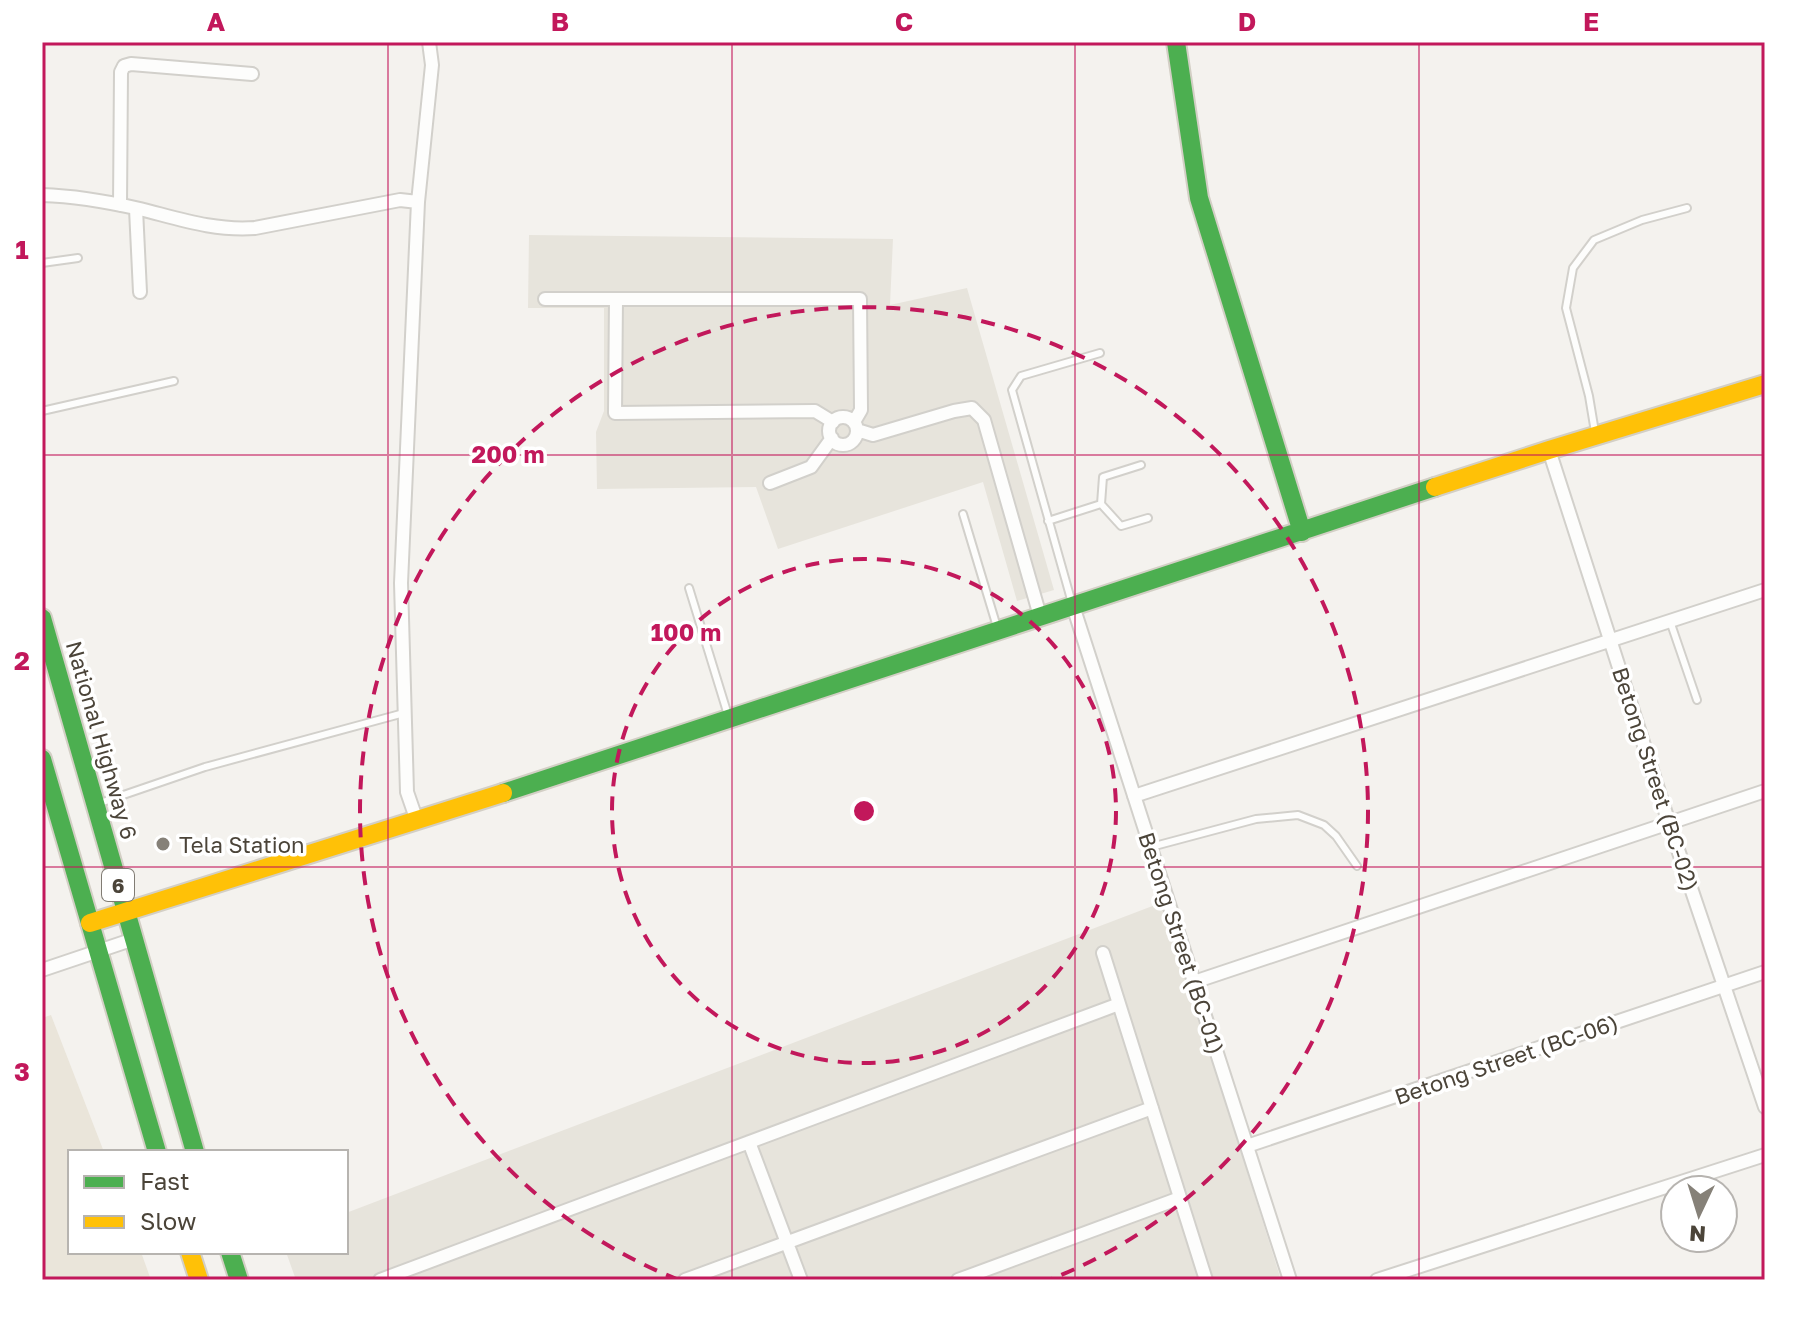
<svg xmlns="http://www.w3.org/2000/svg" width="1807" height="1322" font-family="'Golos Text',sans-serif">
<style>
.residential{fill:#e7e4dc}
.education{fill:#eae5da}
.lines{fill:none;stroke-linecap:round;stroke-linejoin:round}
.lane-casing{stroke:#d2d0cb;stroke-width:10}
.street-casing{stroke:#d2d0cb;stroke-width:16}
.fast-casing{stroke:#d3cfc5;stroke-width:22}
.slow-casing{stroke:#d3cfc5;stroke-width:22}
.lane{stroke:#fdfdfc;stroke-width:6}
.street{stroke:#fdfdfc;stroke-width:12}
.fast{stroke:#4caf50;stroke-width:18}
.slow{stroke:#ffc107;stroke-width:18}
.grid{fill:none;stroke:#c2185b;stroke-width:2;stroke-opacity:0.55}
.ring{fill:none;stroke:#c2185b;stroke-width:4;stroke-dasharray:14 10}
.poi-dot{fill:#868178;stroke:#fff;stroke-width:3}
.labels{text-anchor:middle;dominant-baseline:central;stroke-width:7;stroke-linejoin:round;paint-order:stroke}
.shield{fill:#fff;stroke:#817c74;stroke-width:2}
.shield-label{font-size:20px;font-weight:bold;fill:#4b4439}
.street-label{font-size:22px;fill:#4b4439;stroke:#fff}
.poi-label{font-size:22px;fill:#4b4439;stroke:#fff;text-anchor:start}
.centre{fill:#c2185b;stroke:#fff;stroke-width:4}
.ring-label{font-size:24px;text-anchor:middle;font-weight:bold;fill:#c2185b;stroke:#fff;stroke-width:7;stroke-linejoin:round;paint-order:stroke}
.neatline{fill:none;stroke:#c2185b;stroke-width:3}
.grid-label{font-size:26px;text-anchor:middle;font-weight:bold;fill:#c2185b}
</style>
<rect width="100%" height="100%" fill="#f4f2ee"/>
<!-- residential -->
<path class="residential" d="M529,235L893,239L890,305L967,288L1054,590L1017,601L983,482L778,549L756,487L597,489L596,432L604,411V308H528Z
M1163,902L1281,1280H296L286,1252H346V1213Z"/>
<!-- education -->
<path class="education" d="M51,1015L104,1152H70V1252H141L151,1280H42V1018Z"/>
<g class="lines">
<defs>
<path id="lane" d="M42,263L78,258
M42,411L174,381
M1595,432L1589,396L1566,308L1573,268L1594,240L1642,220L1687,208
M1101,504L1121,526L1148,518
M963,514L997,627
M1048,521L1101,504L1103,477L1141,465
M689,588L728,715
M1072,603L1012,390L1021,376L1100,353
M1670,621L1697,700
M100,803L205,767L404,713
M1151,847L1256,819L1298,815L1324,825L1336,836L1357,866"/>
<path id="street" d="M42,195C74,196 109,202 140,209C180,219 214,231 255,228L400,200L418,202
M120,205L121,72L124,66L131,64L252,74
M136,209L140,292
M545,299H860L861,410L854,422
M616,299L615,413L815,411L833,422
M829 431a14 14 0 1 1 28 0a14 14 0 1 1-28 0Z
M857,430L873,435L954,411L972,408L984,420L1040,616
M1549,450L1669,823L1765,1107
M770,483L811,467L832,438
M1073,606L1290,1280
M1134,796L1765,590
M417,821L407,792L401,583L418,202L432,65L429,42
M1103,953L1206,1280
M42,970L134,939
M1194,982L1765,791
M749,1142L801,1280
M1247,1146L1765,972
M380,1280L1119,1004
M685,1280L1152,1108
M958,1280L1180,1198
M1377,1280L1765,1155"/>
<path id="fast" d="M1176,42L1199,198L1302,532
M42,618L195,1152
M42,759L157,1152
M503,793L1435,487
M230,1252L239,1280"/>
<path id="slow" d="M1435,487L1549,450L1765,384
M90,923L503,793
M190,1252L199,1280"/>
</defs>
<!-- lane casing -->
<use href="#lane" class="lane-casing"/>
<!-- street casing -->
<use href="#street" class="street-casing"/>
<!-- fast casing -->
<use href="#fast" class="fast-casing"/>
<!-- slow casing -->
<use href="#slow" class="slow-casing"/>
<!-- lane -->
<use href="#lane" class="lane"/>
<!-- street -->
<use href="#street" class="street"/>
<!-- fast -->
<use href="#fast" class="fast"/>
<!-- slow -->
<use href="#slow" class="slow"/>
</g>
<!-- grid -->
<path class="grid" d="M388,42V1280M732,42V1280M1075,42V1280M1419,42V1280M42,455H1765M42,867H1765"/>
<!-- distance rings -->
<g class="ring">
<circle cx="864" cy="811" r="252"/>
<path d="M679 1280A504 504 0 1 1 1049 1280"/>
</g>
<!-- markers -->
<circle class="poi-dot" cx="163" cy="844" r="8"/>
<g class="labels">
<!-- shield labels -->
<rect class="shield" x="102" y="869" width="32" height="32" rx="6"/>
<g class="shield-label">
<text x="118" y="885">6</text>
</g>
<!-- street labels -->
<g class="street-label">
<text transform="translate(102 740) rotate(74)">National Highway 6</text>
<text transform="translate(1656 779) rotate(72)">Betong Street (BC-02)</text>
<text transform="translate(1182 943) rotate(72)">Betong Street (BC-01)</text>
<text transform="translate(1506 1059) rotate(-19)">Betong Street (BC-06)</text>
</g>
<!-- poi labels -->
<g class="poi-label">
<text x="179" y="844">Tela Station</text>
</g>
</g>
<circle cx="864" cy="811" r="12" class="centre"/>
<g class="ring-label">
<text x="508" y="463">200 m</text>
<text x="686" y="641">100 m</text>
</g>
<!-- border -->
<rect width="1807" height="1322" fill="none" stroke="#ffffff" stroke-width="88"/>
<!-- legend -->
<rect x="68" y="1150" width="280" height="104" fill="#ffffff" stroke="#b7b4b0" stroke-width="2"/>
<rect x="84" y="1176" width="40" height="12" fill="#4caf50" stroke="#b7b4b0" stroke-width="2"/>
<text x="140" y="1190" font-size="24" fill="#4b4439">Fast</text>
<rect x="84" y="1216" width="40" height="12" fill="#ffc107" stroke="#b7b4b0" stroke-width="2"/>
<text x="140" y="1230" font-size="24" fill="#4b4439">Slow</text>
<!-- north arrow -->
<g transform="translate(1699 1214) rotate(184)"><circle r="38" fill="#ffffff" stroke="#b7b4b0" stroke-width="2"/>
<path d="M0-6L14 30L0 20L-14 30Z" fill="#868178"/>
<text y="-12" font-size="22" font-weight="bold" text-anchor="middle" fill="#4b4439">N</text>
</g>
<rect x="44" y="44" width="1719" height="1234" class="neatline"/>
<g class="grid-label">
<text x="216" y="31">A</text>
<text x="560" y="31">B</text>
<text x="904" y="31">C</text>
<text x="1247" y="31">D</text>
<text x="1591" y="31">E</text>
<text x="22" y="259">1</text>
<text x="22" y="670">2</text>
<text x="22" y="1081">3</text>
</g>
</svg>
